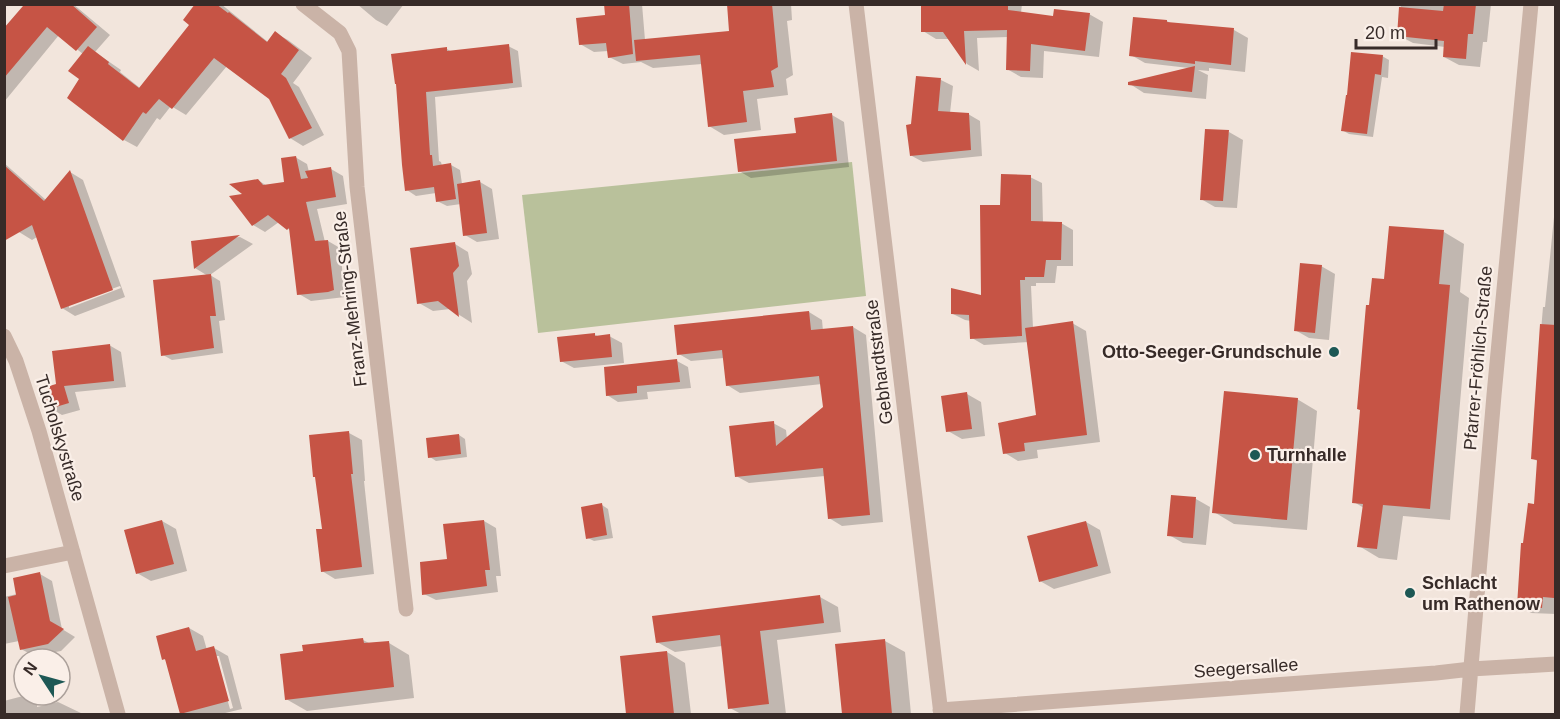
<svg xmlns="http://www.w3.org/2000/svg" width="1560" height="719" font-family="Helvetica,sans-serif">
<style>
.green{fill:#b9c19b}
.shadow{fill:#0003;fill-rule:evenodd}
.building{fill:#c65445}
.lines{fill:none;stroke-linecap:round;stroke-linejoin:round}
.street{stroke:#cab3a7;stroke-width:15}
.poi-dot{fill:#1d5855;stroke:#faefe8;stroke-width:2}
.labels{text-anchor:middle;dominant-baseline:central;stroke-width:4.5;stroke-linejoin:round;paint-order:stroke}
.street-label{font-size:18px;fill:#372b28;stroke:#faefe8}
.poi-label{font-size:18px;font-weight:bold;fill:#372b28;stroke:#faefe8;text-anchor:start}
</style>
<rect width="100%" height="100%" fill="#f2e5dc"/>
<!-- green -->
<path class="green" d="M852,162L866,296L538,333L522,195Z"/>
<!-- shadow -->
<path class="shadow" d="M26,4H73L110,35L95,52L121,70L120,72L140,88L192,25L197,4H221L268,42L275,33L288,40L312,58L293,83L299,87L324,135L303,146L290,138L270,98L227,66L186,115L171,106L160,120L157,118L137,147L124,140L81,79L83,54L59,35L4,102V29Z
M357,4H404L387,26L376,20Z
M605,4H642L645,40L731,32L728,4H791L792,20L787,21L793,75L786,79L788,95L757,99L761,130L724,135L709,126L702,64L653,68L641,62L623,64L609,57L608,51L594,52L580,44L606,17Z
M922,4H1022L1021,13L1054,17L1089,14L1103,22L1099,57L1044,51L1043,78L1021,77L1007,69L1008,37L977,38L979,71L967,64L949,39H936L923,31Z
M1401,4H1491L1487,42H1483L1480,67L1459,65L1444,57L1445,47L1413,43L1398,35Z
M1167,21L1172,24L1234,30L1248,38L1245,72L1209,68V71L1198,70L1208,75L1206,99L1144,93L1130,84L1189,68L1145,63L1131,55Z
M508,46L518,51L522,87L435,97L439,161L441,162L442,166L451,165L460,170L462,184L480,182L492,189L499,239L477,242L465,235L461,204L447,206L437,201L436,193L416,196L407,190L398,85L447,49L452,52Z
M1382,56L1389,60L1388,78L1382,77L1373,137L1349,134L1342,130Z
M917,78L941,80L953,86L950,113L968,114L980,121L982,156L923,162L912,156Z
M832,115L844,122L849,167L751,178L739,171Z
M1229,132L1243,140L1237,208L1215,207L1201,199Z
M295,157L307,164L309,172L331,169L343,176L347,204L317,209L325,242L328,241L340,248L345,297L311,301L299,294L291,231L279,222L265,232L253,225L232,197L246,195L258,180L267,186L285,183Z
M4,163L46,200L70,172L83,180L125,297L75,316L62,308L37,237L32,240L19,232L4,205ZM120,286L121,288L69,308V304Z
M1030,177L1042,183L1043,223H1061L1073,230V266H1057L1055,283H1036V286H1031L1033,328L1072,323L1086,331L1100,442L1037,450L1038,458L1018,461L1005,453L1038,416L1029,342L984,345L972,338L971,321L965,320L953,314L982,297L1001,206Z
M1556,197V614L1531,613L1518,605L1535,505L1539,462L1532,458L1536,390L1543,307H1545Z
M1444,232L1464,244L1460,292L1469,298L1450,520L1403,516L1397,560L1379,558L1359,546L1364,508L1354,502L1371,307L1385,281Z
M240,237L253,244L210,275L220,281L225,320L219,321L223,353L172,360L163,355L208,276L195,268L192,242Z
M455,244L468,252L472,274L467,281L472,323L450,309L433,311L419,303Z
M1321,266L1335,274L1329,340L1309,338L1295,330Z
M809,312L822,320L823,331L853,327L866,335L883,522L842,526L829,518L825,476L749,483L736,476L773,423L786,430L787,439L824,407L822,384L740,393L727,385L724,358L691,361L679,354Z
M594,334L599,337L609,336L622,343L624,363L574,368L561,361Z
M109,345L121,352L126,387L75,392L80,410L62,415L50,408L58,386Z
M677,361L688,367L691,388L647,392L648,399L618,402L607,395Z
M967,394L981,402L985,436L962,439L948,431Z
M1297,399L1317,411L1307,530L1234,524L1214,512Z
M349,433L362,440L365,481H364L374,574L335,579L322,571L323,530L317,478Z
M459,435L465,439L467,457L436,461L430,457Z
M1172,497L1196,499L1210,507L1206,545L1183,543L1169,535Z
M602,505L608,509L613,538L594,541L588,538Z
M162,521L176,529L187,571L151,581L137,573Z
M484,521L496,528L501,576H496L498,592L436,600L424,594L449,560Z
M1086,522L1100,530L1111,573L1054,589L1040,581Z
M40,574L52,581L62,629L75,637L61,651L34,656L21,649L19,641L4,644V597L17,594Z
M820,597L838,607L841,632L777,640L786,714H741L730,708L722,646L675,652L657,642Z
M189,628L203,636L207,650L214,648L228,656L242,709L221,714H184L182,713L167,661L164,659ZM215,656H219L233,708L230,709Z
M363,640L371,644L389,643L409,655L414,698L307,711L286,699Z
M885,641L905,652L911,714H877L859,643Z
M667,652L685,663L691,714H628L622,657Z
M23,696L37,705V707L58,702L83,714H6L4,701Z"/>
<!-- building -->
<path class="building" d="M21,4H71L97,27L76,51L47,27L4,78V28L23,6Z
M195,4H216L228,13L229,12L267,42L275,31L299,50L281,74L286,78L312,128L289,139L269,99L214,58L172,109L159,99L146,114L143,112L123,141L67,98L79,79L68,71L88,46L109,62L108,64L139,88L189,25L183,20Z
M604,4H629L633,54L608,58L606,43L579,45L576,18L605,15Z
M727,4H772L778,67L771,71L774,87L743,91L747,122L708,127L700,55L636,61L634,40L729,31Z
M921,4H1008V10L1053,16L1054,9L1090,13L1085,51L1031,44L1030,71L1006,70L1007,30L964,31L966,65L943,32H921Z
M1444,4H1476L1473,34H1468L1466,59L1443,57L1444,41L1397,36L1399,7L1443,11Z
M1133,17L1167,20V22L1234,28L1231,65L1195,61V64L1129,56Z
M509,44L513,83L426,92L430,155H432L433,166L451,163L456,199L436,202L434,187L405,191L402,165L396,84H395L391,54L447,47V51Z
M1351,52L1383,55L1381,75L1375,74L1367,134L1341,131L1346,95H1347Z
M1195,66L1192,92L1128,85V82Z
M916,76L941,78L938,111L969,113L971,150L910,156L906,125L911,124Z
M832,113L837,161L738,172L734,139L796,133L794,118Z
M1205,129L1229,130L1223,201L1200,200Z
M296,156L301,179L308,178L305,171L331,167L336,197L306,202L315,241L328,240L334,290L328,292L297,295L289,228L287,230L268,215L252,226L229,196L242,194L229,184L258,179L263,185L284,182L281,158Z
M4,165L44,201L70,170L113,290L61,309L32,225L4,241Z
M1001,174L1031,175V221L1062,222L1061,260H1046L1044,277H1025V280H1020L1022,336L970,339L969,315L951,314V288L981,295L980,205H1000Z
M480,180L487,233L463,236L457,184Z
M1389,226L1444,230L1439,284L1450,285L1430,509L1383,505L1377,549L1357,547L1363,504L1352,503L1360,410L1357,409L1366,305H1369L1372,278L1384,279Z
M240,235L194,269L191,241Z
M455,242L459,266L453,273L459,317L438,301L417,304L410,248Z
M1300,263L1322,265L1315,333L1294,331Z
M211,274L216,316H210L214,348L161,356L153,280Z
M809,311L811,330L853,326L870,515L828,519L823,468L735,477L729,426L774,421L776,446L823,407L819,376L726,386L722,350L677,355L674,325Z
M1073,321L1087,435L1024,443L1025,451L1003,454L998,423L1036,415L1025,328Z
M1540,324L1556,325V575L1554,598L1543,597L1542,608L1517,606L1521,543H1523L1528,503L1534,504L1537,460L1531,459Z
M595,333V336L610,334L612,357L560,362L557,337Z
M110,344L114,381L64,386L69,403L49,409L43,388L56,384L52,351Z
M677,359L680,382L637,386V393L606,396L604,367Z
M1224,391L1298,398L1287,520L1212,513Z
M967,392L972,429L946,432L941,396Z
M349,431L353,474H351L362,567L321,572L316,529H322L315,477H313L309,435Z
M459,434L461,454L428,458L426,438Z
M1171,495L1196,497L1193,538L1167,536Z
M602,503L607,535L586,539L581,507Z
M162,520L174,564L136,574L124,530Z
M484,520L490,570H485L487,586L422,595L420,562L447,559L443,524Z
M1086,521L1098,566L1039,582L1027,536Z
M40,572L50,621L64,629L48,644L20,650L8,597L16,595L13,578Z
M820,595L824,623L760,631L769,704L728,709L720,635L656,643L652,616Z
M189,627L196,651L214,646L229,701L180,714L165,659L162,660L156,636Z
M363,638L364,643L389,641L394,687L285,700L280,654L303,651L302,645Z
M885,639L892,714H842L835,644Z
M667,651L674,714H626L620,656Z"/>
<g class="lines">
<!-- street -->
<path class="street" d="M303,4L340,33L349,51L357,187L406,609
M856,4L941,714
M4,336L16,361L39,431L118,714
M4,566L73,552
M940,710L1436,673L1471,669L1556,664
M1467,714L1494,395L1531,4"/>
</g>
<!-- markers -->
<g class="poi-dot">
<circle cx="1334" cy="352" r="6"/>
<circle cx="1255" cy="455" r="6"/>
<circle cx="1410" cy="593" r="6"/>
</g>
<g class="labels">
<!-- street labels -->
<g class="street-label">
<text transform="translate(350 299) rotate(-97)">Franz-Mehring-Straße</text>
<text transform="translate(1478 358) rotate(-85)">Pfarrer-Fröhlich-Straße</text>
<text transform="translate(879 362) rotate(-97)">Gebhardtstraße</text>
<text transform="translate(60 438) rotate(73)">Tucholskystraße</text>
<text transform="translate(1246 668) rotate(-4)">Seegersallee</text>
</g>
<!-- poi labels -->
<g class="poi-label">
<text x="1322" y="352" text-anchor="end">Otto-Seeger-Grundschule</text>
<text x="1267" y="455">Turnhalle</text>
<text x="1422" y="583">Schlacht<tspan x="1422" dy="21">um Rathenow</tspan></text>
</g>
</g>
<!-- border -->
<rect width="1560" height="719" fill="none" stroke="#372b28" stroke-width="12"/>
<!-- north arrow -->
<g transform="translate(42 677) rotate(306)"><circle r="28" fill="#faefe8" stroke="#aca19b" stroke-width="1.5"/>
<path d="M0-4.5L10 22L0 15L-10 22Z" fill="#1d5855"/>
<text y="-9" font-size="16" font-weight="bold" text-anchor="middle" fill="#372b28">N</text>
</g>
<!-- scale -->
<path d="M1356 39v9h80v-9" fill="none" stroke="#372b28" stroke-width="3"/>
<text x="1365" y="39" font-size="18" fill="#372b28" stroke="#faefe8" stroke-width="4.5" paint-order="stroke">20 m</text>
</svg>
